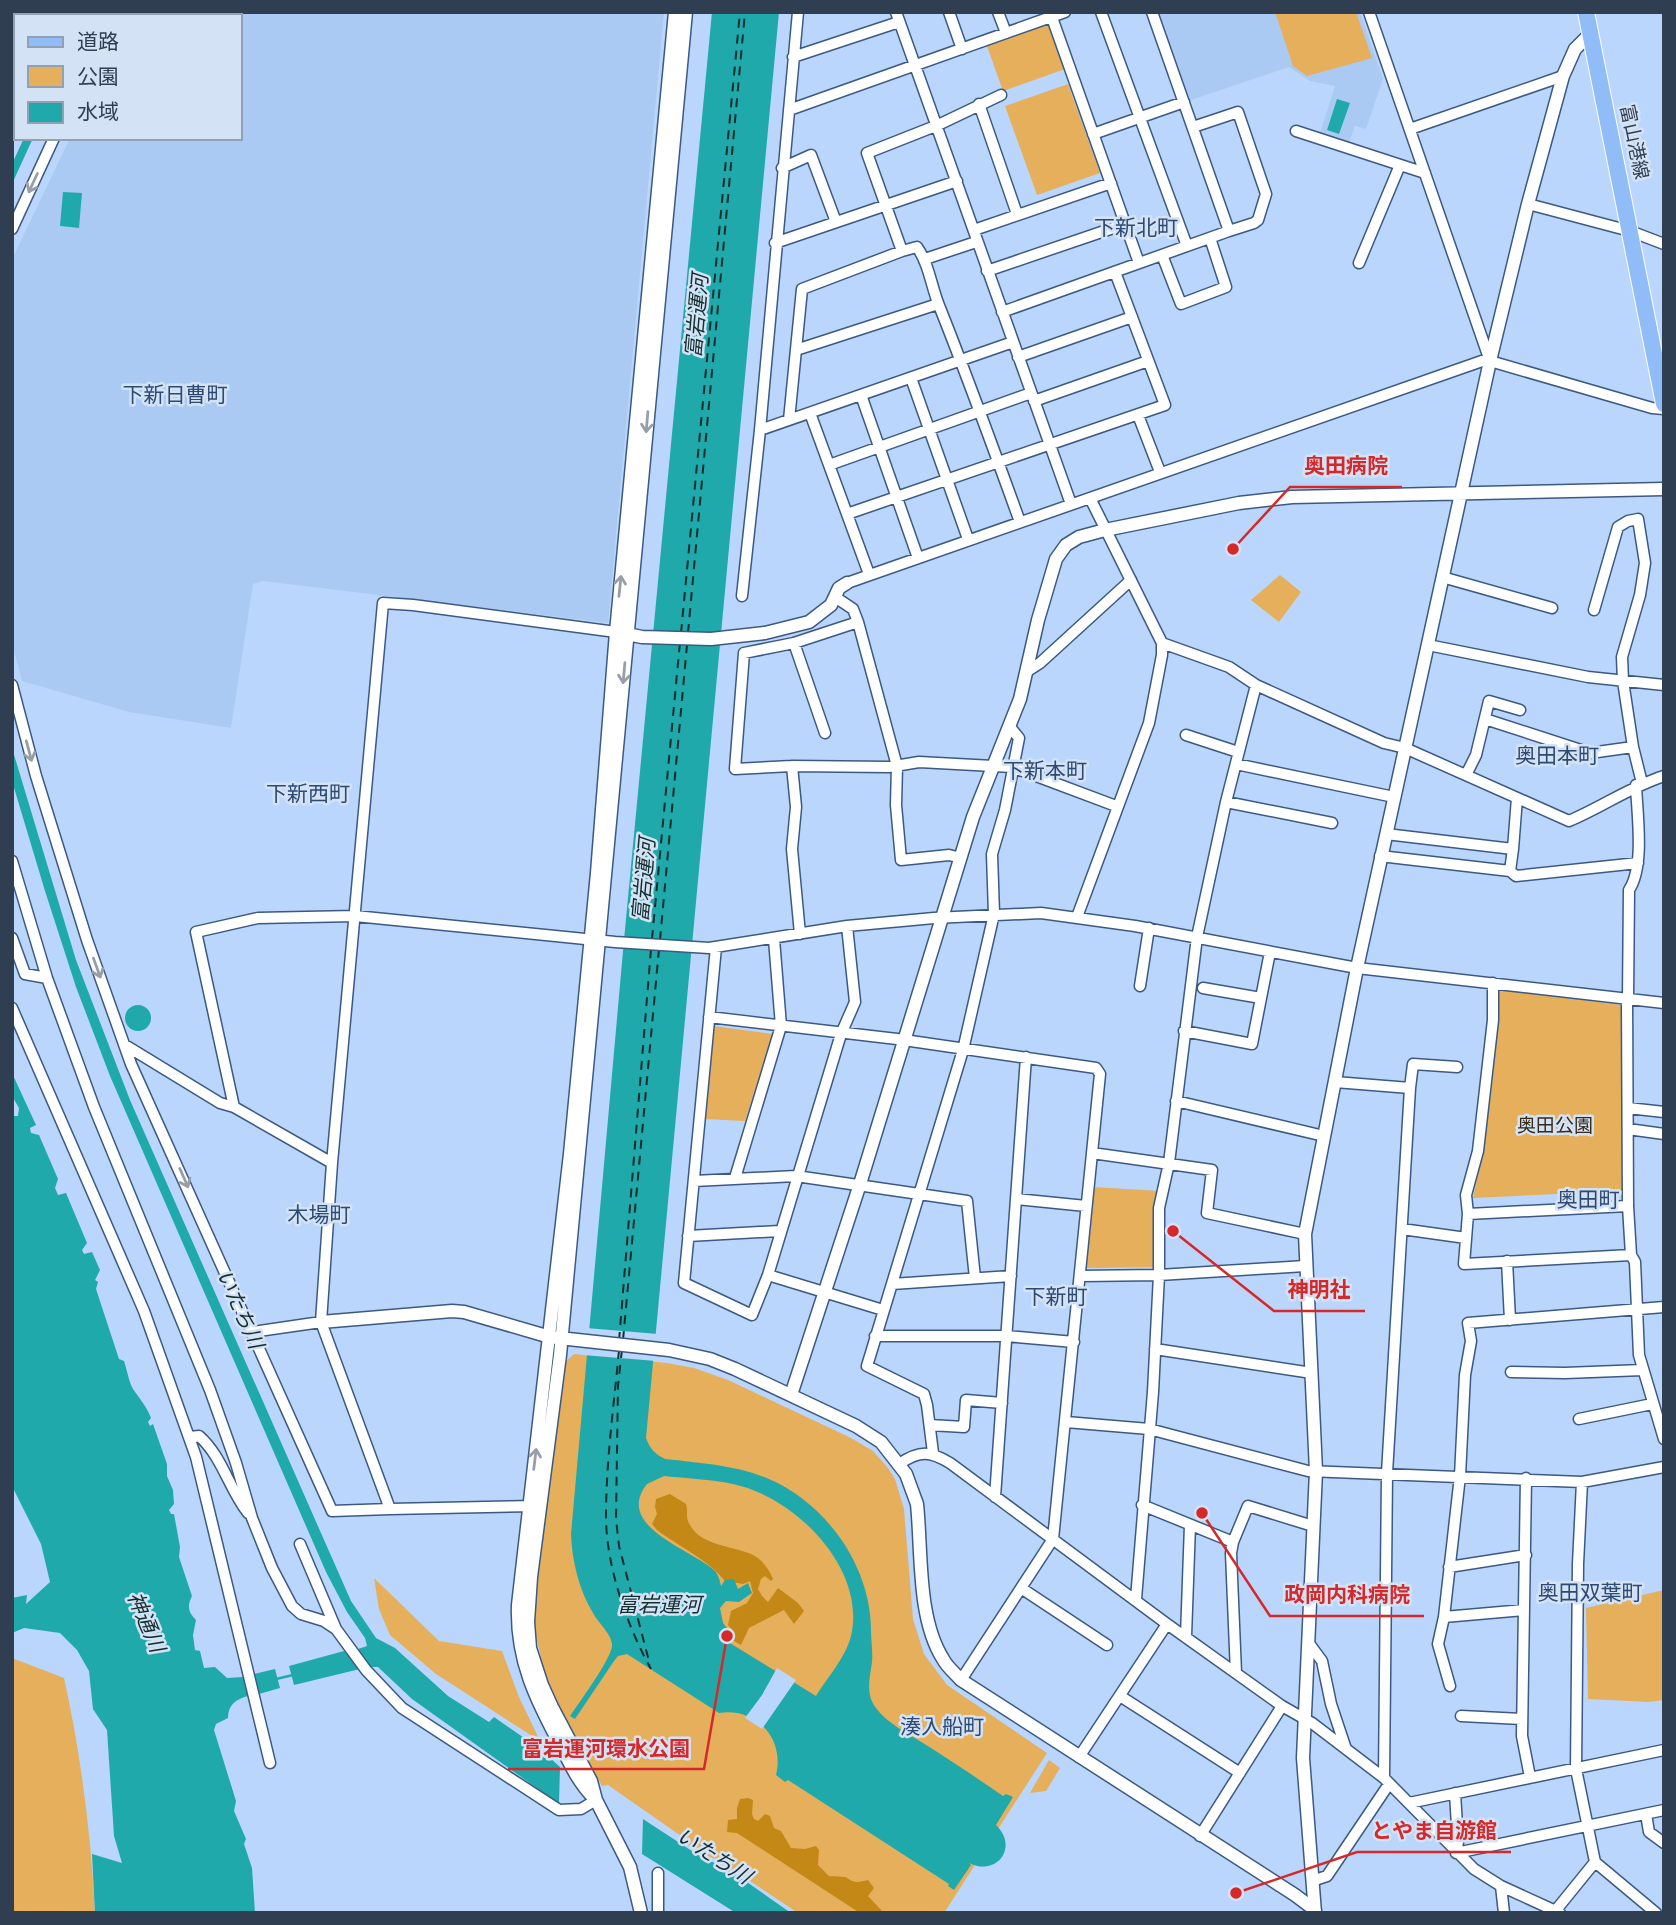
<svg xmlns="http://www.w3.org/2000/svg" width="1676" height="1925" font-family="Signika,'Noto Sans JP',sans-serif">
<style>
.built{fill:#aacaf4}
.green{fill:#e5af5c}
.forest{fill:#c48816}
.water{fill:#20a9ab;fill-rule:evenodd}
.pier{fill:#bad6fc}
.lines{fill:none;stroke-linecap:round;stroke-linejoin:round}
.stream{stroke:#20a9ab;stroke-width:2.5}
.ferry{stroke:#132e2f;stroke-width:2;stroke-dasharray:9 7;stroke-linecap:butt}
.minor-casing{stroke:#3b5982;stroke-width:13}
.tertiary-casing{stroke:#3b5982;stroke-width:15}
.primary-casing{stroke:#fff;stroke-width:18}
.minor{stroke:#fff;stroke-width:10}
.tertiary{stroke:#fff;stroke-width:12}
.primary{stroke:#90bdf7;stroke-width:16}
.oneway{stroke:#989ea8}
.labels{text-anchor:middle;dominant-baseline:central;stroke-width:5;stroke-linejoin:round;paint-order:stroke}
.street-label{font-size:19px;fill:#303e51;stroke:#d4e2f5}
.park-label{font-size:19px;fill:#362a19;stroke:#d4e2f5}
.neighbourhood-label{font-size:21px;fill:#2d4a72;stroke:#d4e2f5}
.water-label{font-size:21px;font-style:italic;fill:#132e2f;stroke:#d4e2f5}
.leader{fill:none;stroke:#d62828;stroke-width:2.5}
.callout-dot{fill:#d62828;stroke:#d4e2f5;stroke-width:2.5}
.callout-label{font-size:21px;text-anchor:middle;font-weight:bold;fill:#d62828;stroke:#d4e2f5;stroke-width:5;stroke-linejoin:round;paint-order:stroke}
</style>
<rect width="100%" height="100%" fill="#bad6fc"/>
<!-- built -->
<path class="built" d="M129,12H664L608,623L263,581L253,584L231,728L129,712L22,681L12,643V262L16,251L70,138H240V16H127Z
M1157,12H1360L1383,79L1366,129L1355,126L1349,143L1320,133L1335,86L1310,81L1289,67L1188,101Z"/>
<!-- green -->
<path class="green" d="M1275,12H1356L1372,58L1307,76L1293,66Z
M1047,23L1050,25L1065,69L1003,91L987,46Z
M1068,84L1100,173L1037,195L1005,106Z
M1280,575L1301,592L1279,622L1251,600Z
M1499,989L1621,1005L1623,1191L1473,1198C1488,1130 1497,1059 1499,989Z
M713,1026L773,1034L745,1121L704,1119Z
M1093,1187L1160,1191L1156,1267L1085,1268Z
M574,1354L667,1363L694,1368L728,1380L851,1438L873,1451L888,1468L895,1479L904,1509L913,1619L924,1654L947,1685L1047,1753L944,1913H798L717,1859C704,1857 692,1850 683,1840L684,1838L608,1785L602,1786L558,1706L546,1680L535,1631V1587L564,1363Z
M374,1578L439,1641L502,1651L519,1697L540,1741L436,1674L390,1635L379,1609Z
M1664,1590V1700L1649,1702L1588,1699L1586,1608Z
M12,1658L64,1678C81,1755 91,1834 95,1913H12Z
M1049,1760L1060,1768L1046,1791L1030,1793Z"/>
<!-- forest -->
<path class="forest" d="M670,1494L686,1504C688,1510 686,1516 688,1521C698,1546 730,1545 751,1554C761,1558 769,1569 773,1579L771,1581L765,1576L761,1579L758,1589L762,1596L768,1602L778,1588L798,1603L804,1611L794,1624L784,1610L749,1628L741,1645L729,1638L733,1631L728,1625L731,1611L747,1603L753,1593L750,1581L743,1584L725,1581C708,1560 680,1547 657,1530L652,1524L657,1514L655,1507L656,1499Z
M748,1798L753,1800L752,1814L754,1819L758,1821L765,1814L770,1816L774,1828L781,1831L791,1848L805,1849L816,1846L819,1850L818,1865L829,1876L846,1877C853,1884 860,1882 868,1880L874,1888L868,1896L884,1913H860L737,1833L727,1832L728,1820L737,1819V1808L740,1799Z"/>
<!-- water -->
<path class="water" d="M712,12H779L646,1438C650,1449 655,1454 665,1459C700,1463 736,1465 769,1479C827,1504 871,1567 871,1630C871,1640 873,1652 872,1662C870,1677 865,1694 876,1708C887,1723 907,1733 923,1743C950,1760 977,1778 1003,1796L1006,1794L1013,1797L996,1825C1019,1847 997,1877 969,1863L971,1865L954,1890L948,1886L949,1884L788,1780L785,1782L776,1775C785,1738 756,1707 719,1713L627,1654L618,1656L614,1661L575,1719L570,1716C579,1703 611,1659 612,1646C613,1635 598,1623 593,1613C579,1590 572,1561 571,1534L624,940ZM664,1476C690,1479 718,1479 744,1487C801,1504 866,1571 851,1636C846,1657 827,1678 816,1696L725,1640L730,1632L723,1623L720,1608L726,1601L739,1602L752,1593L748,1583L738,1589L734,1579L725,1580L721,1586C720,1581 718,1574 715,1571C694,1550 613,1527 647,1484Z
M1337,99L1350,103L1339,134L1327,130Z
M24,138H33L12,184V164Z
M63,192L82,193L79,228L60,226Z
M12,748L76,960L130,1100L351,1601L376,1638L395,1648L448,1696L489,1722L494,1717L540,1749L560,1767L559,1804L412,1699L378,1667H370L355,1650L367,1646L365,1638L347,1612L326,1572L110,1076L76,987L45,891L12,781Z
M125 1018a13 13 0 1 1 26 0a13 13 0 1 1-26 0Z
M12,1073L36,1125L30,1128L31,1133L39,1135L58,1179L55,1188L58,1195L66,1193L87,1243L82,1250L84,1254L92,1252L100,1270L95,1280L98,1282L96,1289L119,1359L124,1361C127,1370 129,1382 133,1389C140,1399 147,1407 151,1418L148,1422L150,1426L153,1424L167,1464V1476L173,1490L174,1504L169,1510L171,1514H174L180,1547L179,1557L192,1596C187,1606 188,1612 196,1620L193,1635L195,1650L200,1651L204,1668L215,1667L227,1678L243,1677L248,1696C236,1699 228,1705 228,1718L216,1724L214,1730L236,1801L234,1811L246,1839L244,1844L252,1868L255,1913H95L92,1854L122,1863L114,1836L107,1730L93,1709L89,1671L77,1650L60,1633L24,1628L12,1633V1598L27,1595L26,1604L50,1582L41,1544L12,1486V1116H18L19,1108L12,1096Z
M344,1651L360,1669L294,1685L289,1666Z
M275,1669L280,1688L259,1694L254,1674Z
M643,1819L698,1855L731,1871L791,1913H736L642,1854Z"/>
<!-- pier -->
<path class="pier" d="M586,1328L658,1334L656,1361L583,1355Z
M777,1668L796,1680L762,1729L745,1718L762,1695Z"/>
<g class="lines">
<!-- stream -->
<path class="stream" d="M276,1679L293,1675"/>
<!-- ferry -->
<path class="ferry" d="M681,633L740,12
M688,633L745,12
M652,939L680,642
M660,940L687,645
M623,1340L659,949
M619,1341L651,949
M622,1349L618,1386L616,1519L619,1546L650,1665
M619,1350C614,1405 606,1461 606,1516C606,1566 627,1626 651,1669"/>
<defs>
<path id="minor" d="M896,12L1071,504
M949,12L962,49
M998,12L1006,33
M1050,12L1139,263
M1101,12L1187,246
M1369,12L1490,361
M20,16L22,12
M56,16L58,12
M112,16L114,12
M12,34L16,26
M793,57L899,22
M979,104L1017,214
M12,110L16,102
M789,110L1065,12
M1193,127L1238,112L1266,194L1258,220L1254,223L1229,231
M1410,129L1563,76
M1296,131L1425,173
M1093,134L1184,102
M782,168L811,155L836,222
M1528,204L1630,231L1664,244
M12,229L54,138
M974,230L1111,183
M775,243L957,181
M902,251L867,153L938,125L1001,95
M1162,255L1181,304L1226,287L1210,238
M925,259L976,242
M1359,263L1400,165
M987,271L1125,224
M1002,312L1229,231L1152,12
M796,350L938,304
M1018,357L1132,317
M911,378L968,539
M861,395L918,558
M1034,401L1148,361
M810,413L869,574
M1138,415L1160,472
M789,420L802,289L902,251L917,247C930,266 931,287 940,308C968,378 994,450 1020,522
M760,430L1013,342
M829,465L1031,393
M847,514L1165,405L1115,272
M1442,577L1552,608
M847,583L1482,361H1490L1652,408L1664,409
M742,596L760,430L798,12
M835,597L853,609L858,622L897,766L896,805L901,860L949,855L961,858
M1594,610L1618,527L1628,521L1638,519L1645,563L1640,595L1622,657L1623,681L1633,747
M858,622L794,643L744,653L735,769L792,766L889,767L919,762L1012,767L1116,806
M794,643L825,733
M1162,643L1229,667L1256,685L1384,743L1405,748L1569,821C1602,807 1630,787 1664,776
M1428,645L1588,677L1664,685
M1026,672L1040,663L1131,580
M12,685L36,776L87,940L131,1064L332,1511L390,1509
M1485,719L1590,753L1633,747L1642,783
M1186,735L1238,752
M1236,764L1394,797
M792,766L796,807L792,849L800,934
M1466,775L1476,755L1489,701L1520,710
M1226,802L1332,823
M1513,849L1517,798
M1380,856L1510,871L1513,849L1386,834
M12,861L47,978L94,1107L210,1390L236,1463L252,1518L272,1568L292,1606L301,1614L324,1621L336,1629L366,1670L402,1708L559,1810L581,1809L596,1800
M1510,871L1516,876L1638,863
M1077,917L1149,723L1162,655V643L1090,498
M12,938L25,974L47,978
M716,947L684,1283L752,1315L768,1275L841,1034L855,1002L847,926
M1493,983V1020L1478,1151L1466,1195L1468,1214L1464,1264L1631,1255
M1140,986L1149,928
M1203,988L1261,998
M1627,999L1628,1206L1631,1255L1635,1262L1639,1355L1664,1439
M1628,999L1629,890C1645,866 1637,814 1636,785
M12,1008L144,1311L196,1457L270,1763
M709,1017L897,1039L1096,1068L1100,1074L1053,1539L961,1680
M1184,1031L1252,1044L1270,952
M125,1045L220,1103L234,1107L332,1163
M1335,1082L1410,1088L1387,1473L1384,1778
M1410,1088L1413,1064L1457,1067
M1176,1101L1324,1136
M234,1107L196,932L258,918L355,916L615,942L709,948L847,926L934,918L1041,913L1135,926L1357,968L1664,1003
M1628,1108L1664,1112
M1628,1129L1664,1134
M1092,1153L1212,1170L1207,1213L1305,1234
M735,1178L781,1026L774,939
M694,1181L796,1176L967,1201L975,1278
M1016,1199L1086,1206
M1468,1214L1628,1206
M1402,1229L1466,1238
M688,1236L779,1231
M1507,1261L1510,1320
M768,1275L883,1310
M1081,1276L1159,1275L1305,1266
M892,1284L1011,1276
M252,1332L321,1322
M875,1336H1006L1074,1342
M1155,1349L1312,1373
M1511,1372L1565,1373L1643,1370
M1579,1419L1652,1404
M1066,1422L1149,1429L1308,1471L1582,1482L1664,1467
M930,1425L964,1427L966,1400L1002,1403
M190,1437L199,1436C222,1456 229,1489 248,1513
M933,1453L927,1405L924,1394L867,1366L963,1050L994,914L992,854L1005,810L1019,738L1010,727
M899,1464C920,1450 930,1451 950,1463L1167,1624L1282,1706L1312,1723L1384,1778L1474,1869L1501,1886L1560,1913
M1526,1478L1522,1736L1530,1777
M1582,1482L1578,1564L1576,1769L1595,1862L1656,1913
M995,1497L1026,1057
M1142,1505L1233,1542
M535,1506L390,1509L321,1322L332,1163L383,603L413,605L616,632
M300,1544L336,1629
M1449,1567L1526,1555
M1021,1588L1107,1645
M1136,1599L1153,1392L1159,1275V1208L1169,1163L1197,937L1226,802L1256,685
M1444,1617L1524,1610
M1186,1636L1190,1525
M1308,1642L1322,1661L1331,1704L1346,1749
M1236,1673L1231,1553L1233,1542L1248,1506L1313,1526
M1450,1686L1438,1644L1444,1617L1460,1476L1465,1375L1471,1341L1468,1323L1664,1307
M1120,1696L1240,1773
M1461,1716L1522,1719
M1079,1757L1167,1624
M1455,1793L1458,1842L1456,1853L1664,1810
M1409,1803L1664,1750
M1646,1814L1649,1832L1664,1843
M1200,1836L1282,1706
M1312,1881L1327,1876L1389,1784
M1501,1886L1504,1913
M1556,1910L1595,1862
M658,1913V1873"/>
<path id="tertiary" d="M622,633L642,637L711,639L765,633L809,622L831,605L839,588L847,583
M321,1322L452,1311L464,1312L550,1337L669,1350L710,1359L735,1369L856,1426L881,1442L906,1474L917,1504C922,1552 917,1618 943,1659C947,1667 955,1673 961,1680L1295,1895L1315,1910
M791,1395L860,1184L973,817L1020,699L1038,620L1056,559L1066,545L1079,537L1105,530L1239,503L1292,497L1664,489
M594,1798C579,1783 571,1766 562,1748C536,1700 516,1660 518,1605L570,1154L597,873L616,632L675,12
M641,1913L630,1867L596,1800L591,1781L552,1707L542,1685L530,1648L528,1622L531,1577L560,1355L686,12
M1315,1913L1303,1758L1316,1471L1305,1234L1357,968L1490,361L1528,204L1563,76L1575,49L1590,34"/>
<path id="primary" d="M1586,12L1664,404"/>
</defs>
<!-- minor casing -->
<use href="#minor" class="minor-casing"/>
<!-- tertiary casing -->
<use href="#tertiary" class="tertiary-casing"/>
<!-- primary casing -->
<use href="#primary" class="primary-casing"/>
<!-- minor -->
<use href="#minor" class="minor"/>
<!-- tertiary -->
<use href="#tertiary" class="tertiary"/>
<!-- primary -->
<use href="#primary" class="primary"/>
</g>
<!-- one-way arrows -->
<defs><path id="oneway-shaft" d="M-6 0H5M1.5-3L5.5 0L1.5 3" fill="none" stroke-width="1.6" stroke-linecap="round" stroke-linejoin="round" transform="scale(1.75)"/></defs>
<g class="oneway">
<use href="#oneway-shaft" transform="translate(33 183) rotate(115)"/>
<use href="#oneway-shaft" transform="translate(647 422) rotate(95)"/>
<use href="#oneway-shaft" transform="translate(620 586) rotate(-84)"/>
<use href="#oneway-shaft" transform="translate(624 673) rotate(95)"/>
<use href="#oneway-shaft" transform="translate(29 751) rotate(75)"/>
<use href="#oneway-shaft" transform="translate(97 968) rotate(70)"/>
<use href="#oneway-shaft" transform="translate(184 1178) rotate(66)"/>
<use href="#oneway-shaft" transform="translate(535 1459) rotate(-83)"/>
</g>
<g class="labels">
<!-- street labels -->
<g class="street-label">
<text transform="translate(1634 142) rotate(78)">富山港線</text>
</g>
<!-- park labels -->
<g class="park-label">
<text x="1555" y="1126">奥田公園</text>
</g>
<!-- neighbourhood labels -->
<g class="neighbourhood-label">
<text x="1136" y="228">下新北町</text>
<text x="175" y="395">下新日曹町</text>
<text x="1557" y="756">奥田本町</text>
<text x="1045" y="771">下新本町</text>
<text x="308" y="794">下新西町</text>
<text x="1588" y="1200">奥田町</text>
<text x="319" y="1215">木場町</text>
<text x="1056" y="1297">下新町</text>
<text x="1590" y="1593">奥田双葉町</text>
<text x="942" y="1727">湊入船町</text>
</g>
<!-- water labels -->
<g class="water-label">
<text transform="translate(697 316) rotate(-85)">富岩運河</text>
<text transform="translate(644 880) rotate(-85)">富岩運河</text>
<text transform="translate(240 1309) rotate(66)">いたち川</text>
<text x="659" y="1605">富岩運河</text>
<text transform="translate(146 1622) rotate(67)">神通川</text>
<text transform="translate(714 1856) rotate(33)">いたち川</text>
</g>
</g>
<!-- callouts -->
<path class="leader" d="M1233 549L1290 487H1402M1173 1231L1274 1311H1365M1202 1513L1270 1616H1424M727 1636L704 1769H508M1236 1893L1357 1852H1511"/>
<g class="callout-dot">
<circle cx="1233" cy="549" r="7"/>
<circle cx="1173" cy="1231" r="7"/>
<circle cx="1202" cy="1513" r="7"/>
<circle cx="727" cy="1636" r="7"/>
<circle cx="1236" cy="1893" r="7"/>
</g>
<g class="callout-label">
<text x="1346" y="473">奥田病院</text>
<text x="1319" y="1297">神明社</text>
<text x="1347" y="1602">政岡内科病院</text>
<text x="606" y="1756">富岩運河環水公園</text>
<text x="1434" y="1838">とやま自游館</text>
</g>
<!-- border -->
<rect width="1676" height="1925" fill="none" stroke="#303e51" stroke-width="28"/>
<!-- legend -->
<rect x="14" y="14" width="228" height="126" fill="#d4e2f5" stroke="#92a0b3" stroke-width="2"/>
<rect x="28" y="37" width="35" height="10" fill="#90bdf7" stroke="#92a0b3" stroke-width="2"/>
<text x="77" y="49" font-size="21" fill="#303e51">道路</text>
<rect x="28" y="66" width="35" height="21" fill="#e5af5c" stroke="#92a0b3" stroke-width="2"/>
<text x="77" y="84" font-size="21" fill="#303e51">公園</text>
<rect x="28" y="102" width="35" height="21" fill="#20a9ab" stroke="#92a0b3" stroke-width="2"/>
<text x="77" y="119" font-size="21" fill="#303e51">水域</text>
</svg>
